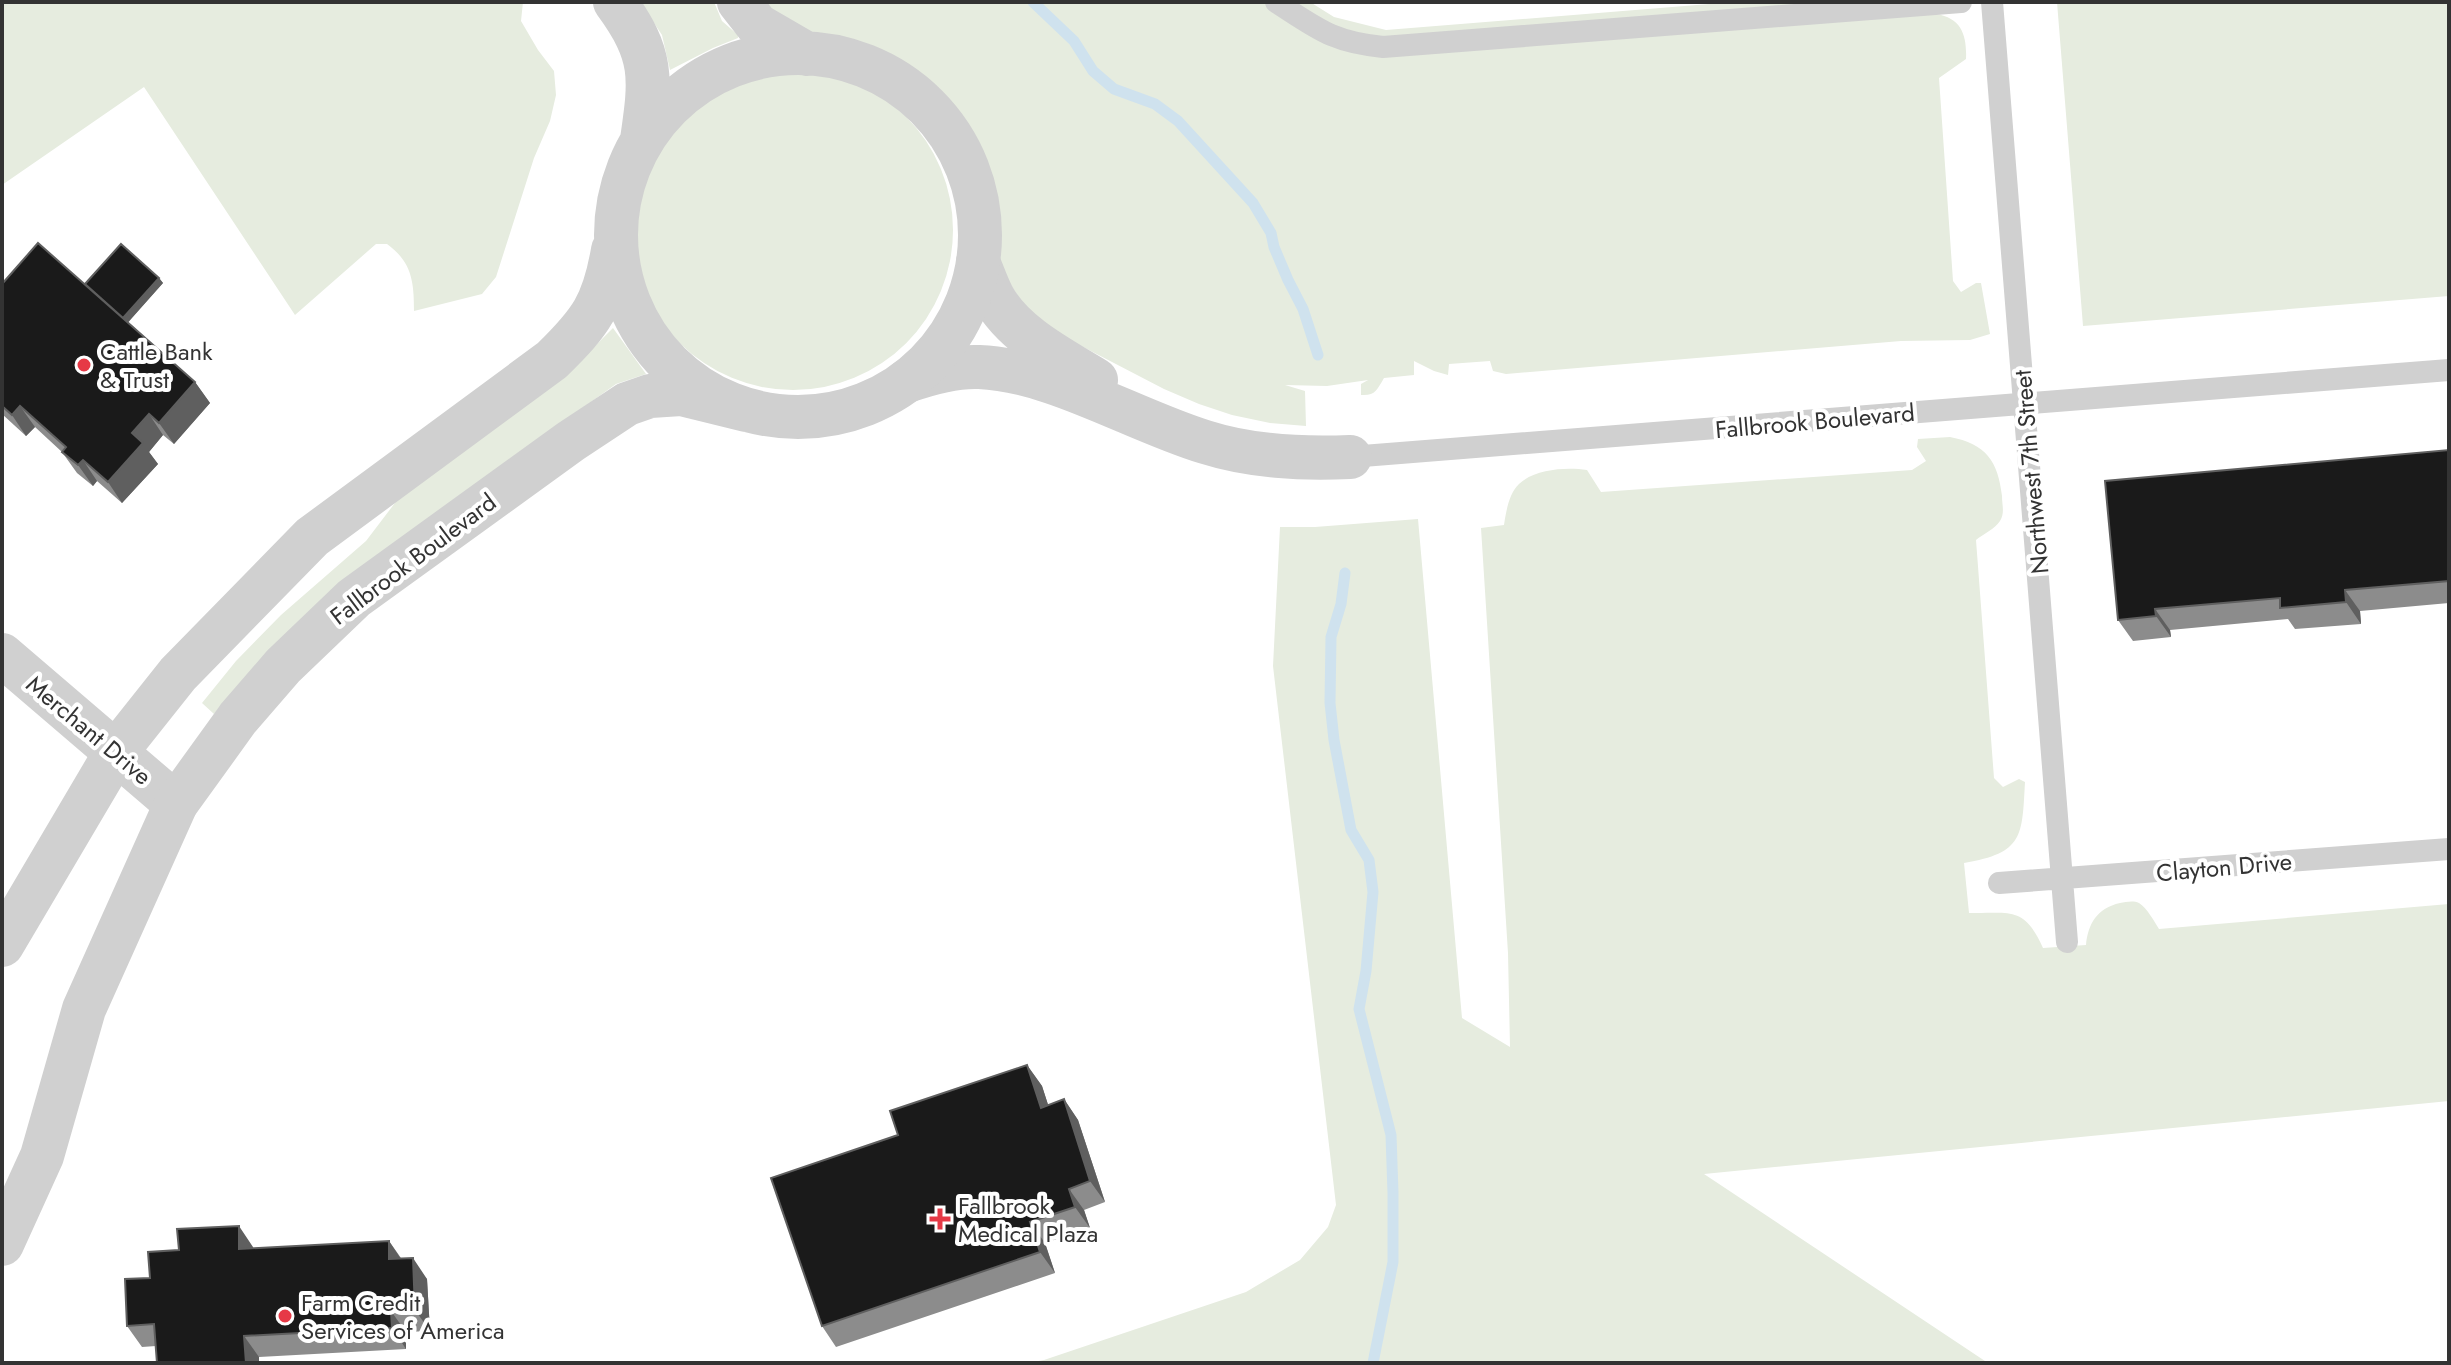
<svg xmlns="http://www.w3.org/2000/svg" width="2451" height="1365" font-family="Jost,sans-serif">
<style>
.green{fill:#e6ecdf}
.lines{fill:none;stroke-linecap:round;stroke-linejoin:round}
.stream{stroke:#cfe2ee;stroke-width:11}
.service{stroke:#d0d0d0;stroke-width:22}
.minor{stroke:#d0d0d0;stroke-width:44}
.tertiary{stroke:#d0d0d0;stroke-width:44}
.wall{fill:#8c8c8c}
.shaded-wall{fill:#5f5f5f}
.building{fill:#1a1a1a;stroke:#5f5f5f;stroke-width:2}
.poi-dot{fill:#e63946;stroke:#fff;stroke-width:3}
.labels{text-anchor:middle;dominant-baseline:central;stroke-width:8;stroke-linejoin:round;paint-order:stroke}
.poi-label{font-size:24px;fill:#333;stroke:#fff;text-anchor:start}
.street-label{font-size:24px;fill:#333;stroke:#fff}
</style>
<rect width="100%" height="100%" fill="#fff"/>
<!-- green -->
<path class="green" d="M2,2H523L521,21L538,50L554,71L556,95L550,121L534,158L496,277L482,294L414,311C414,282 412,262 387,244H376L295,315L144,87L2,185Z
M640,2H714L722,21L738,35V38L713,48L670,70L662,35Z
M760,2H1310L1334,17L1386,30L1734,2H1935L1936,14C1962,18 1967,36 1966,59L1939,78L1953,281L1961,292L1976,283H1981L1990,334L1970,340L1901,341L1506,374L1493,371L1490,361L1449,364L1448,375L1434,371L1414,361V375L1384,378C1377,390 1375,396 1361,395V384L1368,380L1327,386L1285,385L1305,391L1306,426L1270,423L1232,415L1199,404L1164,389L1035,322L992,256L990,201L983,166L965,130L946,104L922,78L897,61L864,44L805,31Z
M2057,2H2449V296L2083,326Z
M633 230a160 160 0 1 1 320 0a160 160 0 1 1-320 0Z
M613,328L646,374L616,384L407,534L250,672L214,714L202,703L236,661L281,615L366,541L401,495L583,358Z
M1950,437C1986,444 1998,461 2002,496C2002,505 2005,513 2000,521C1995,529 1983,534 1976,540L1994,778L2003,787L2019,779L2025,782C2022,836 2024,853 1964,863L1969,913C2009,914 2024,905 2043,948L2086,945C2088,924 2097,908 2120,903C2126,902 2133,900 2139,903C2147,908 2154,921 2159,929L2449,904V1101L1704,1174L1988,1363H1027L1044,1360L1246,1292L1300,1260L1328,1227L1336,1205L1273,666L1280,527H1315L1418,519L1462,1018L1510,1047L1508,953L1481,528L1504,525C1506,512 1509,493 1519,484C1535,469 1566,467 1587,470L1601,492L1912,470L1926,461L1917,447L1918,439Z"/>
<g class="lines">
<!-- stream -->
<path class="stream" d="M1033,2L1074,41L1093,71L1114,89L1155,104L1178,121L1253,203L1271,233L1274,247L1288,280L1303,309L1318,355
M1345,573L1341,604L1331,637L1330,703L1334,740L1351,830L1369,860L1373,892L1366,971L1359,1009L1391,1135L1393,1193V1262L1373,1363"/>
<!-- service -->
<path class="service" d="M1276,2C1318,29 1332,42 1383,47L1961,2
M1992,2L2067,942
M1350,457L2449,370
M1999,883L2449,849"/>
<!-- minor -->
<path class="minor" d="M978,262C983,273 987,286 993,297C1014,335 1060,358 1096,380
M907,381C930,373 954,366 979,367C1053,370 1133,420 1205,442C1252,457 1301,459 1350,457
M2,655L176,804"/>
<!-- tertiary -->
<path class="tertiary" d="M615,2C654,55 651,78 642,140
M739,2L757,25L807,54
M616 235a182 182 0 1 1 364 0a182 182 0 1 1-364 0Z
M2,945L116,752L178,674L312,537L552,360C591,322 604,304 613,250
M2,1244L42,1156L84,1009L176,804L238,718L283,666L354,598L571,441L627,404L650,396L681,394L746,410"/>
</g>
<!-- wall -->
<path class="wall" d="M159,278L163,283L128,322L195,382L210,403L174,444L163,435L149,452L158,464L122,503L97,481L93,486L77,473L62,452L35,427L26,436L2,414V284H85Z
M2449,450V603L2360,611L2361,624L2295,629L2288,619L2170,630L2171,637L2133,641L2118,620Z
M1027,1065L1042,1086L1048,1105L1064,1099L1078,1120L1105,1202L1084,1210L1090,1228L1045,1243L1055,1273L836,1347L822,1326L898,1135Z
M389,1241L401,1258L427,1279L430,1331L406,1332V1349L259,1357L156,1346L142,1347L127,1326L150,1278L253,1247V1248Z"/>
<!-- shaded-wall -->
<path class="shaded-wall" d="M159,278L163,283L124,327L120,321Z
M195,382L210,403L174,444L159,423Z
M20,406L35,427L26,436L12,415Z
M149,414L163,435L149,452L158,464L122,503L108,482L132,433Z
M83,460L97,481L93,486L78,465Z
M2345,590L2360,611L2361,624L2346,602Z
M2155,609L2170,630L2171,637L2156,616Z
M1027,1065L1042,1086L1056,1129L1041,1108Z
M1064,1099L1078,1120L1105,1202L1090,1181Z
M1069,1189L1084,1210L1090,1228L1075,1207Z
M1030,1222L1045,1243L1055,1273L1040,1252Z
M239,1226L253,1247L254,1270L239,1249Z
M389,1241L403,1262L389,1259Z
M413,1258L427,1279L430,1331L415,1310Z
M391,1311L406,1332V1349L392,1328Z
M244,1336L259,1357V1363H246Z"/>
<!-- building -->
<path class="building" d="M38,243L195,382L159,423L149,414L132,433L143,443L108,482L83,460L78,465L62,452L66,447L20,406L12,415L2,406V284Z
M121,244L159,278L123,318L85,284Z
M2449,450V581L2345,590L2346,602L2280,608V598L2155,609L2156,616L2118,620L2105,481Z
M1027,1065L1041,1108L1064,1099L1090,1181L1069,1189L1075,1207L1030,1222L1040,1252L822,1326L771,1178L898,1135L890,1111Z
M239,1226V1249L389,1241V1259L413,1258L415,1310L391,1311L392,1328L244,1336L246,1363H157L154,1324L127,1326L125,1279L150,1278L148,1252L179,1250L177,1229Z"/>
<!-- markers -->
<g class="poi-dot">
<circle cx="84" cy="365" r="8"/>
<path d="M936 1207h8v8h8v8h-8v8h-8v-8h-8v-8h8z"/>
<circle cx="285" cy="1316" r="8"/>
</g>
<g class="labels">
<!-- poi labels -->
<g class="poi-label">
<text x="100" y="351">Cattle Bank<tspan x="100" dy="28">&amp; Trust</tspan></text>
<text x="958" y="1205">Fallbrook<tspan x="958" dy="28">Medical Plaza</tspan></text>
<text x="301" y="1302">Farm Credit<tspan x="301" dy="28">Services of America</tspan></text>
</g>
<!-- street labels -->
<g class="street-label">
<text transform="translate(1815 421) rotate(-5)">Fallbrook Boulevard</text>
<text transform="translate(2031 472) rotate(-95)">Northwest 7th Street</text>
<text transform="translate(413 559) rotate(-37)">Fallbrook Boulevard</text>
<text transform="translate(89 730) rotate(40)">Merchant Drive</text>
<text transform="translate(2224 867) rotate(-5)">Clayton Drive</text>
</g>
</g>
<!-- border -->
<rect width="2451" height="1365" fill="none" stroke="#333333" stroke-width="8"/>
</svg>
